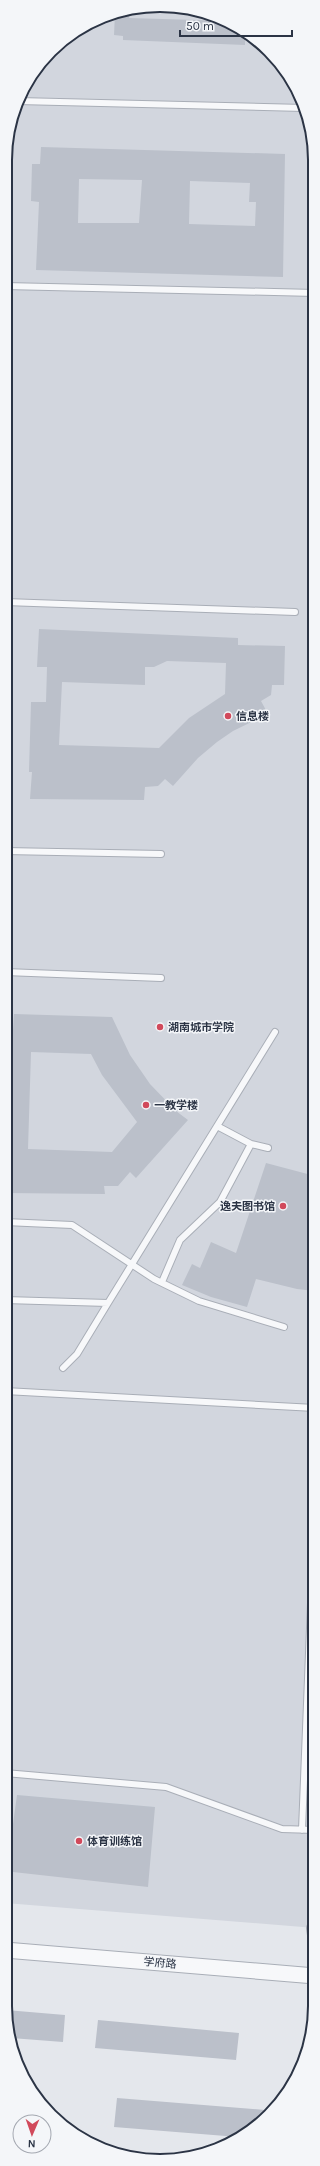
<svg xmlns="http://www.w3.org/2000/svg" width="320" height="2166" font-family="Karla,'Noto Sans SC',sans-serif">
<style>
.built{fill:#d2d6de}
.building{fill:#bbc0ca;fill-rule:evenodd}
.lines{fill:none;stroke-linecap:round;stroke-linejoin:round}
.service-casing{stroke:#a9aeb7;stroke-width:8}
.minor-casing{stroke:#a9aeb7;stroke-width:14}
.tertiary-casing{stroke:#a9aeb7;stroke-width:17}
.service{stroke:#f7f8fa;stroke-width:6}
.minor{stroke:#f7f8fa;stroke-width:12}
.tertiary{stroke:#f7f8fa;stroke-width:15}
.poi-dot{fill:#d1495b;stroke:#f4f6f9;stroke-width:1.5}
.labels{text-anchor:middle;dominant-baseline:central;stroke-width:3;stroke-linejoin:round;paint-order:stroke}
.poi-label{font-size:11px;font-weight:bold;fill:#2b3445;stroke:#f4f6f9;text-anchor:start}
.street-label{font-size:11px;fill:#2b3445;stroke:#f4f6f9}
.rim{fill:none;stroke:#2b3445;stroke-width:2}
</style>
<rect width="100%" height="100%" fill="#e4e7ec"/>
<!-- built -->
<path class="built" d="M170,5L228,21L269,50L299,92L315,150V1928L5,1903V150L21,91L58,43L110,13Z"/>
<!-- building -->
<path class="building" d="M130,11L129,18L229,21L245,33V45L123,40V36L114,35L115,13Z
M41,147L285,154L283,277L36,270L39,202L31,201L32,164H40ZM79,179L142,180L139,223H78ZM190,181L250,183L249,202H256L255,226L189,224Z
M39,629L238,638V645L285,646L284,685H272L271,695L261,701L268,714L233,731L217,742L198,758L173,786L165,779L158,786L145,787L144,800L30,799L32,772H29L31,702H46L47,667H37ZM167,661L226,663L225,694L189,718L159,748L59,745L62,682L145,685V667H154Z
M14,1014L112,1017L130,1055L150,1084L176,1111L188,1120L136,1178L130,1172L118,1186H104L105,1194L5,1193V1030H13ZM31,1052L91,1054L102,1075L137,1122L112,1152L28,1149Z
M266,1163L315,1176V1291L297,1289L256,1279L247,1307L211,1297L182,1285L192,1264L200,1268L211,1242L236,1253Z
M17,1795L155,1807L148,1887L13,1872L12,1859L5,1858V1823L13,1824Z
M6,2010L65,2015L63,2042L11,2038Z
M98,2020L239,2033L236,2060L95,2048Z
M117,2098L265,2110L264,2120L238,2137L114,2127Z"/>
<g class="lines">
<defs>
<path id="service" d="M18,101L304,108
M5,286L315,293
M5,602L295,612
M5,851L161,854
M5,972L161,978
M217,1126L251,1144L268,1148
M5,1222L72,1225L154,1279L199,1301L284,1327
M162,1282L180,1240L220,1202L251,1144
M5,1300L108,1303L275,1032
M63,1368L77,1354L108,1303
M5,1391L315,1408
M5,1773L166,1787L282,1829L315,1830
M302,1830L315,1502
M313,1928L315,1901"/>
<path id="minor" d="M313,1928L315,1942"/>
<path id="tertiary" d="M5,1950L315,1976"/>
</defs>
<!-- service casing -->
<use href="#service" class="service-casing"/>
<!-- minor casing -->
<use href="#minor" class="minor-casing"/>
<!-- tertiary casing -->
<use href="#tertiary" class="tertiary-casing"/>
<!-- service -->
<use href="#service" class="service"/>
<!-- minor -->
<use href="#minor" class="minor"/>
<!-- tertiary -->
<use href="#tertiary" class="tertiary"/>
</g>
<!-- markers -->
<g class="poi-dot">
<circle cx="228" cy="716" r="4"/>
<circle cx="160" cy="1027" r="4"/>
<circle cx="146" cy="1105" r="4"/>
<circle cx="283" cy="1206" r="4"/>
<circle cx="79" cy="1841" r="4"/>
</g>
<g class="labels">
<!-- poi labels -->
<g class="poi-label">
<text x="236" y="716">信息楼</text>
<text x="168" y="1027">湖南城市学院</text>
<text x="154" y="1105">一教学楼</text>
<text x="275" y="1206" text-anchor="end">逸夫图书馆</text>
<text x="87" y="1841">体育训练馆</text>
</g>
<!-- street labels -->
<g class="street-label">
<text transform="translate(160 1963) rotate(5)">学府路</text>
</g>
</g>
<!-- crop -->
<path d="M0 0H320V2166H0ZM160 12H160A148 148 0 0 1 308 160V2006A148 148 0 0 1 160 2154H160A148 148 0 0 1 12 2006V160A148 148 0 0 1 160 12Z" fill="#f4f6f9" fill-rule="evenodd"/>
<path class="rim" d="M160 12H160A148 148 0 0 1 308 160V2006A148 148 0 0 1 160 2154H160A148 148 0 0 1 12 2006V160A148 148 0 0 1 160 12Z"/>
<!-- north arrow -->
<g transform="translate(32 2134) rotate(182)"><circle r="19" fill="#f4f6f9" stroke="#a4a8b1"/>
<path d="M0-3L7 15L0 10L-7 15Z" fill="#d1495b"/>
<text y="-6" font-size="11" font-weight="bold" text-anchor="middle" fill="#2b3445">N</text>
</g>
<!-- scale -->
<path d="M180 30v6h112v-6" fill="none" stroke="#2b3445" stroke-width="2"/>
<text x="186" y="30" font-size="12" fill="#2b3445" stroke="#f4f6f9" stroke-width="3" paint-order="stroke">50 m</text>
</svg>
